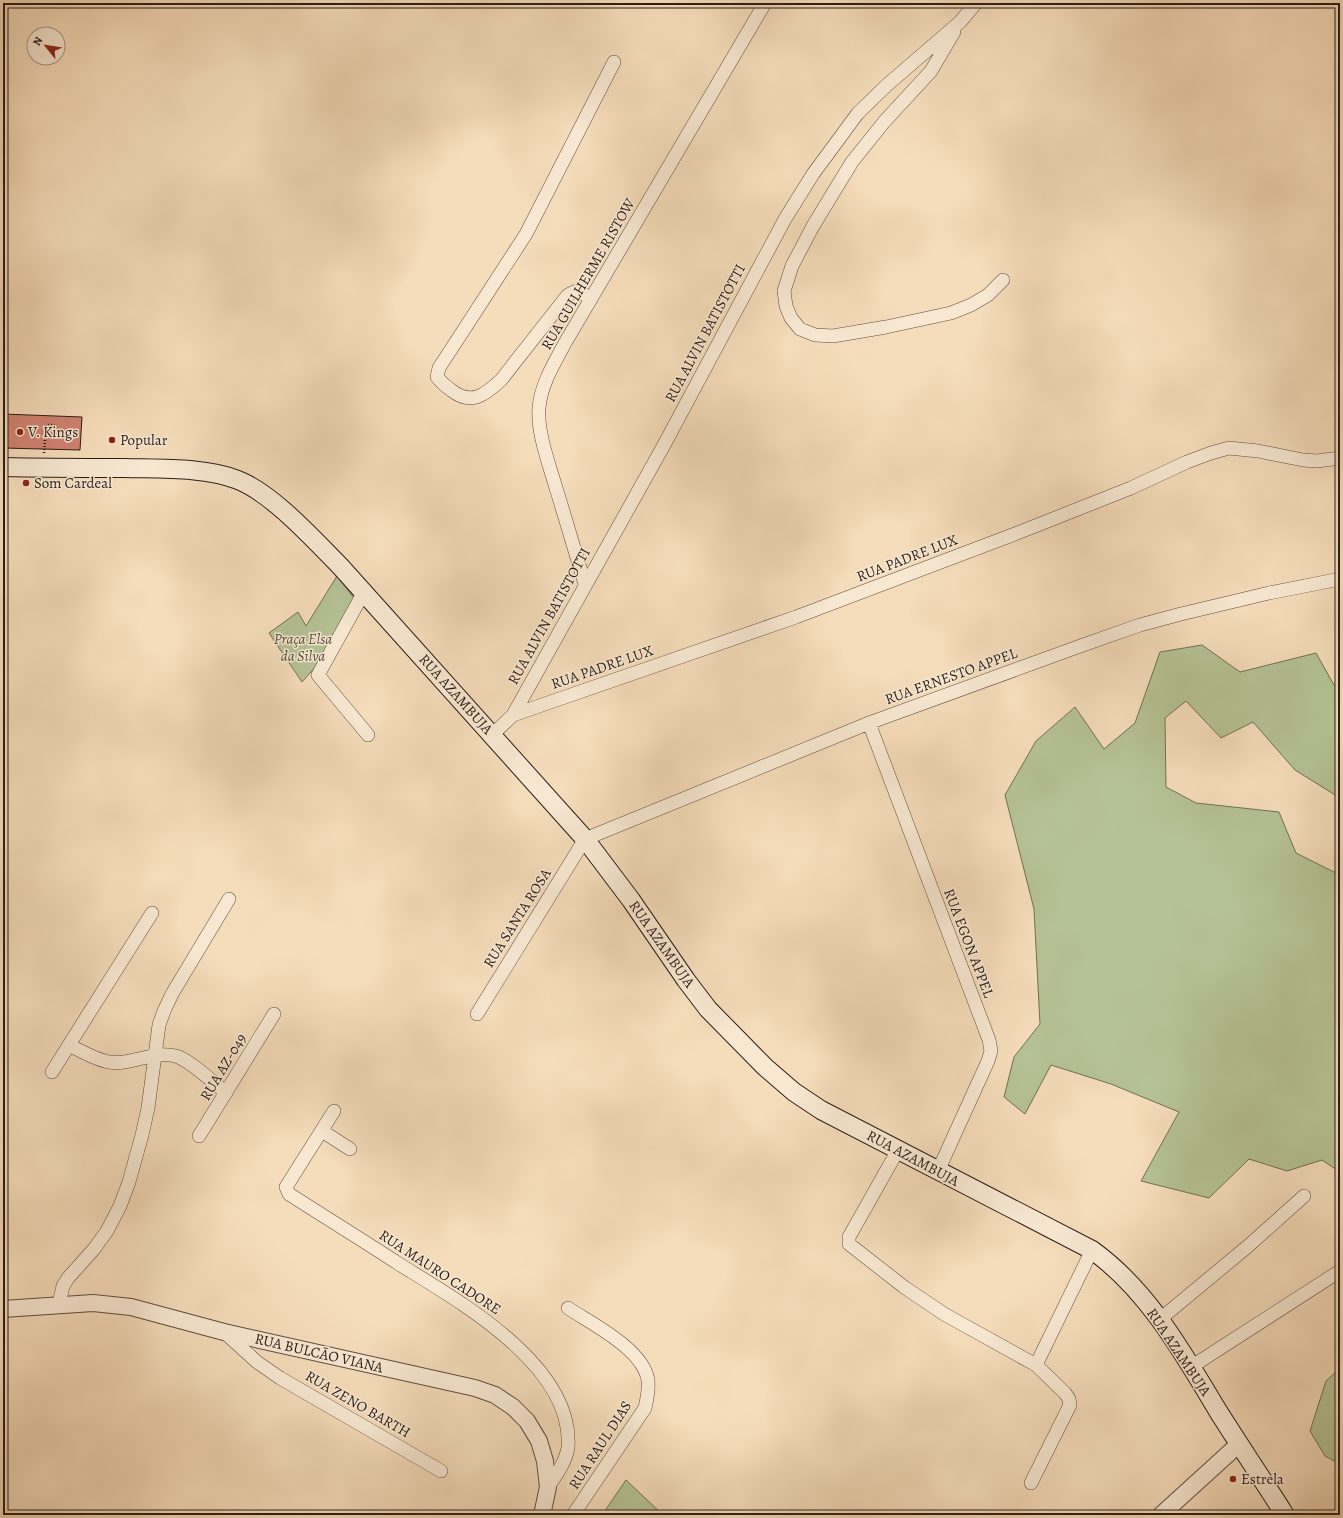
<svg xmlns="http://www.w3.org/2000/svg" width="1343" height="1518" font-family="Alegreya,serif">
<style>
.green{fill:#b5c295;stroke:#707056}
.building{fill:#d08271;stroke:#2b1d18}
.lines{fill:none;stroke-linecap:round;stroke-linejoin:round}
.minor-casing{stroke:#5e4d40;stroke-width:14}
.tertiary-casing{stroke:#5e4d40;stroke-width:18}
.secondary-casing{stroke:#2b1d18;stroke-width:20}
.path{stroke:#2b1d18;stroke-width:2.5;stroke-dasharray:1 2;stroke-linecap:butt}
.minor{stroke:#f8e8d2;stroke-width:13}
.tertiary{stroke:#f8e8d2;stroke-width:16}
.secondary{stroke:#f8e8d2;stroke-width:18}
.poi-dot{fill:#8f2418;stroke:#f8e8d2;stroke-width:1.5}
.labels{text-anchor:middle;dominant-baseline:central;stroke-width:3;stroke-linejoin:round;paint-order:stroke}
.street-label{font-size:15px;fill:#2b1d18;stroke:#f8e8d2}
.poi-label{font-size:15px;fill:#2b1d18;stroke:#f8e8d2;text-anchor:start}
.park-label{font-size:15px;font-style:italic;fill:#544f3e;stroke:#f8e8d2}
</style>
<rect width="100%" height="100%" fill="#f5dcba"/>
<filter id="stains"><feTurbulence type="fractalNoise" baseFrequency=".005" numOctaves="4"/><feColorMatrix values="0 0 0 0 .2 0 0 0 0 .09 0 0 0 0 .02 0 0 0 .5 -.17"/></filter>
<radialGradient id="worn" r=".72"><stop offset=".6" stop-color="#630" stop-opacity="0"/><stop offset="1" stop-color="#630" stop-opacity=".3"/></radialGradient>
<!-- green -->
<path class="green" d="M337,576L354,598L318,664L302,682L269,633L298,612L306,626Z
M1202,645L1240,672L1316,653L1334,685L1340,690V798L1295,770L1253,722L1221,738L1186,701L1165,718L1166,787L1196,803L1279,812L1296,853L1340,875V1172L1322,1160L1287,1171L1249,1159L1209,1198L1141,1181L1179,1112L1111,1084L1051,1065L1025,1114L1004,1097L1014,1057L1040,1024L1034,909L1005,795L1036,741L1075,707L1104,749L1135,723L1160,652Z
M1340,1368V1464L1325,1456L1310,1431L1326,1381Z
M626,1480L663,1515H602Z"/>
<!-- building -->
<path class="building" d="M3,414L82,417L80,450L3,448Z"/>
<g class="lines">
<defs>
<path id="minor" d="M954,32L931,71L884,122L852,162L813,226L792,266L784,291L786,306L791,318L800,329L815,335L833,336L886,327L951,313L971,305L988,295L1003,280
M591,299C580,292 578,288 567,296L501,380C485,395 471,406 451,390C445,386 441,382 437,377L439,368L526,234L614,62
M585,584C575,552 566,520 556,488C549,464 537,432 539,408C541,384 554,364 565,343L765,3
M364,592L318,675L368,735
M513,715L664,445L785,219L813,174L858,113L887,85L960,22L976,3
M869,723L989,1040L991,1051L988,1061L938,1171
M492,735L513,715L796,617L1020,532L1131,488L1187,462L1211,453L1229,448L1258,451L1303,460L1317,461L1340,458
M477,1014L585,839L869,723L1083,645L1140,625L1181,614L1269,593L1340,579
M69,1045C81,1051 96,1060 109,1062C130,1066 153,1050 176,1056C191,1061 213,1082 226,1093
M52,1072L152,913
M334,1111L286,1187L289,1194C325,1217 362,1240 399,1264C458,1301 574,1365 568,1447C566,1462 556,1475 548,1487
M322,1131L350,1149
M199,1136L274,1014
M898,1150L849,1237V1244L904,1287L944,1314L1036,1365L1065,1393L1069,1399L1070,1405L1031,1483
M59,1304L63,1286L68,1278L94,1249L107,1231L120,1206L129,1182L142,1135L148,1108L159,1025L164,1011L172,994L229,899
M568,1308C592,1324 643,1349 648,1380C649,1389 647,1399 645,1408L573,1515
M1159,1320L1247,1247L1304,1196
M224,1332L257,1362L280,1378L441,1471
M1036,1365L1092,1250
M1191,1367L1340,1271"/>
<path id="tertiary" d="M3,1309L93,1303L131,1307L224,1332L475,1388L495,1395L513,1407L527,1421L539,1441L545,1461L548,1487L542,1515
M1161,1515L1239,1444"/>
<path id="secondary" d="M3,467C43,468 84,468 124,468C160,469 205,467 238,480C273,494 313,539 340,566L585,839L631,900L686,980L708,1009L765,1067L794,1092L821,1110L1092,1250C1148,1290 1183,1353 1218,1411C1240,1446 1263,1480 1285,1515"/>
</defs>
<!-- minor casing -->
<use href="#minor" class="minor-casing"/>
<!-- tertiary casing -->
<use href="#tertiary" class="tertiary-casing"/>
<!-- secondary casing -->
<use href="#secondary" class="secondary-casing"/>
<!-- path -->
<path class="path" d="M44,453L46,425H54L53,436"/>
<!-- minor -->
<use href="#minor" class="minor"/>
<!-- tertiary -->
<use href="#tertiary" class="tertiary"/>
<!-- secondary -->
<use href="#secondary" class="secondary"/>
</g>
<!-- markers -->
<g class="poi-dot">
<circle cx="20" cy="432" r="4"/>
<circle cx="112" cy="440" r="4"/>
<circle cx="26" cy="483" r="4"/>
<circle cx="1233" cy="1479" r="4"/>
</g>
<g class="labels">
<!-- street labels -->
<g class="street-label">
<text transform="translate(588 274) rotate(-60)">RUA GUILHERME RISTOW</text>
<text transform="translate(705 333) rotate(-62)">RUA ALVIN BATISTOTTI</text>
<text transform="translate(907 558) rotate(-21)">RUA PADRE LUX</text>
<text transform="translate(549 616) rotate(-61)">RUA ALVIN BATISTOTTI</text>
<text transform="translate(602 667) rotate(-19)">RUA PADRE LUX</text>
<text transform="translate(951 676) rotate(-20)">RUA ERNESTO APPEL</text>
<text transform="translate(456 694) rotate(48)">RUA AZAMBUJA</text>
<text transform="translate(517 918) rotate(-58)">RUA SANTA ROSA</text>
<text transform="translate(969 943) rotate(69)">RUA EGON APPEL</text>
<text transform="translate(662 944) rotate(55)">RUA AZAMBUJA</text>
<text transform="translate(223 1067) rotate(-59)">RUA AZ-049</text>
<text transform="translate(913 1158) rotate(28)">RUA AZAMBUJA</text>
<text transform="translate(440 1272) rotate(33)">RUA MAURO CADORE</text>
<text transform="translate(1179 1352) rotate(56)">RUA AZAMBUJA</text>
<text transform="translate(319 1353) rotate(13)">RUA BULCÃO VIANA</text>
<text transform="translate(358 1404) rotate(30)">RUA ZENO BARTH</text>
<text transform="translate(600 1445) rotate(-57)">RUA RAUL DIAS</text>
</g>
<!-- poi labels -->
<g class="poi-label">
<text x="28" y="432">V. Kings</text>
<text x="120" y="440">Popular</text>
<text x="34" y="483">Som Cardeal</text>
<text x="1241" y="1479">Estrela</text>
</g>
<!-- park labels -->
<g class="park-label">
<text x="303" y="639">Praça Elsa<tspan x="303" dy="17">da Silva</tspan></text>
</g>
</g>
<!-- margin -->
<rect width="1343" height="1518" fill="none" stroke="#f5dcba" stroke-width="16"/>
<rect x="4" y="4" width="1335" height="1510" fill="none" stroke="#2b1d18" stroke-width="2"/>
<rect x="8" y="8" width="1327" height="1502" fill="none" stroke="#2b1d18"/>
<!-- north arrow -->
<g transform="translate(46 46) rotate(300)"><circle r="19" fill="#f8e8d2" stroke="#a69788"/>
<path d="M0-3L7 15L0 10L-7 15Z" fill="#8f2418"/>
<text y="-6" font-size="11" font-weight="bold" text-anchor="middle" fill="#2b1d18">N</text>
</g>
<rect width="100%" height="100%" filter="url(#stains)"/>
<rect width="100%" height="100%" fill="url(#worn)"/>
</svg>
